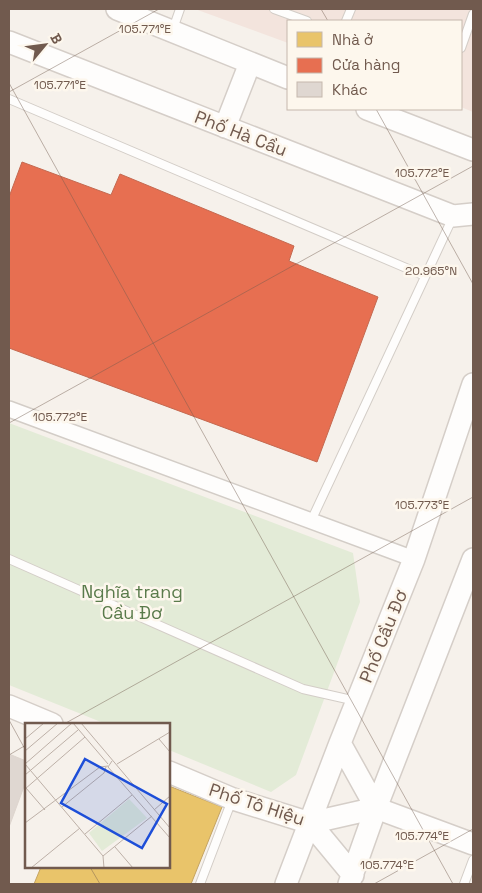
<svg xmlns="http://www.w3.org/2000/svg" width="482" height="893" font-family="'Space Grotesk',sans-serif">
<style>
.commercial{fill:#f3e4dd}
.green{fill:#e3ebd7}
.homes{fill:#e9c46a;stroke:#c5a462}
.shops{fill:#e76f51;stroke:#c46950}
.building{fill:#dfd7d1;stroke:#ded5ce}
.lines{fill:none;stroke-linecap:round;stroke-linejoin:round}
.lane-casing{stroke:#d3cdc7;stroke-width:10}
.street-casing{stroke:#d3cdc7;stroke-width:18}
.secondary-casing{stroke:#d5cec8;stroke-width:24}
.lane{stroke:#fefdfc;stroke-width:8}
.street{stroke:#fefdfc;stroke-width:15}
.secondary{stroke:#fefdfc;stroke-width:21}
.ticks{fill:none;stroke:#715a4e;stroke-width:1;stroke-opacity:0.45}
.labels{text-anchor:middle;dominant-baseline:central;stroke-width:5;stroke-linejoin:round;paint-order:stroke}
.street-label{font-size:18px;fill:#715a4e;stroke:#fdf7ed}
.park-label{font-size:18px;fill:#5a7b4b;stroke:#fdf7ed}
.inset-road{fill:none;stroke:#bdb0a7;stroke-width:1}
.view{fill:#1d4ed8;fill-opacity:0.15;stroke:#1d4ed8;stroke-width:2.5}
.inset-edge{fill:none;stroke:#715a4e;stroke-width:2.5}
.ticks-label{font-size:12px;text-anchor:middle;fill:#715a4e;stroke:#fdf7ed;stroke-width:5;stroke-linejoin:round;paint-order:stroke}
</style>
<rect width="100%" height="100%" fill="#f6f1eb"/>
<!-- commercial -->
<path class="commercial" d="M195,9H473V112L461,107V21H288V43Z"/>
<!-- green -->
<path class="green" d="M9,423L353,553L360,602L296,775L271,792L169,750V724H106L9,685Z"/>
<!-- homes -->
<path class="homes" d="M169,786L222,807L191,884H34L41,867H169Z"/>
<!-- shops -->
<path class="shops" d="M22,162L111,195L120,174L294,246L289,261L378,297L317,462L9,348V197Z"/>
<!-- building -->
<path class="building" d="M9,754L26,761V781L9,827Z"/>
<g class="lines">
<defs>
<path id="lane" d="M274,9L307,21
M346,21L351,9
M173,29L180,9
M461,48L473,14
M9,99L425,276
M311,521L453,217
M9,559L303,689L356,701
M200,884L232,800
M464,884L473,860"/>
<path id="street" d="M9,409L414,559"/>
<path id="secondary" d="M117,9L288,78
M9,42L453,216L473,214
M367,109L473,150
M225,127L250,63
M9,706L52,724
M340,743L376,808
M169,772L233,799L310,823L376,808
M376,808L473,844
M310,823L353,875
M286,884L340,743L414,559L473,384
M349,884L376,808L473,559"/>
</defs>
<!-- lane casing -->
<use href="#lane" class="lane-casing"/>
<!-- street casing -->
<use href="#street" class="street-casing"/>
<!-- secondary casing -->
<use href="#secondary" class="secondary-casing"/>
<!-- lane -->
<use href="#lane" class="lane"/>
<!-- street -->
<use href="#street" class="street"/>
<!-- secondary -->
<use href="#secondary" class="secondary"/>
</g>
<!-- ticks -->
<path class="ticks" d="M321,9L328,21M9,83L453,884M9,92L159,9M376,109L473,284M9,423L473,166M9,720L26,751M64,724L473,497M9,755L26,745M90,867L100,884M374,884L473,829"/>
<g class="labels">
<!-- street labels -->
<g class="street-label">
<text transform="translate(241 133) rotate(21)">Phố Hà Cầu</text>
<text transform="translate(383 636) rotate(-68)">Phố Cầu Đơ</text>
<text transform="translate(257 804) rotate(18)">Phố Tô Hiệu</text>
</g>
<!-- park labels -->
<g class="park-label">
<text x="132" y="591">Nghĩa trang<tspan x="132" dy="21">Cầu Đơ</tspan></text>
</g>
</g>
<!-- overview -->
<g transform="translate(25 723)">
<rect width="145" height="145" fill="#f6f1eb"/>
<path d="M104,76L122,95L77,128L64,110Z" fill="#e3ebd7"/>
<path class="inset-road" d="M47,0L0,41L78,133L79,145M48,0L83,41M56,0L145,105M0,16L19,0M134,16L145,29M0,28L33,0M87,38L83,44L145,115M92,41L145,9M0,52L53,7M1,65L20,87M0,66L60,14M37,84L79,50L81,44M129,87L145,73M0,100L75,44L83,43M60,111L107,72M90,124L108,145M78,133L127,93M6,145L55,105"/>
<path class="view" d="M60,36L142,81L117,125L36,80Z"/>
<rect width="145" height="145" class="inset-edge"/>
</g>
<g class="ticks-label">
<text x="145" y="33">105.771°E</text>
<text x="60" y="89">105.771°E</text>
<text x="422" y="177">105.772°E</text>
<text x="431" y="275">20.965°N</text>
<text x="60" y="421">105.772°E</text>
<text x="422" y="509">105.773°E</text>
<text x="422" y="840">105.774°E</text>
<text x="387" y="869">105.774°E</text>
</g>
<!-- border -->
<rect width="482" height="893" fill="none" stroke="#715a4e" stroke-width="20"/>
<!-- legend -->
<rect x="287" y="20" width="175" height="90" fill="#fdf7ed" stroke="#c5b8ad"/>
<rect x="297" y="32" width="25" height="15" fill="#e9c46a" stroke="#c5b8ad"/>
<text x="332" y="45" font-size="15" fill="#715a4e">Nhà ở</text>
<rect x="297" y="58" width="25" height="15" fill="#e76f51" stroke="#c5b8ad"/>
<text x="332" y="70" font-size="15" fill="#715a4e">Cửa hàng</text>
<rect x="297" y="82" width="25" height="15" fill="#dfd7d1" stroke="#c5b8ad"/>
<text x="332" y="95" font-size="15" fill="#715a4e">Khác</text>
<!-- north arrow -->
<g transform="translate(45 45) rotate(61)" stroke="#fdf7ed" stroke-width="4" paint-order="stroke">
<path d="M0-4L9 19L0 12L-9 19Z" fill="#715a4e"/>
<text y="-8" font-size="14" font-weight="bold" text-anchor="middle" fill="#715a4e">B</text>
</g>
</svg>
